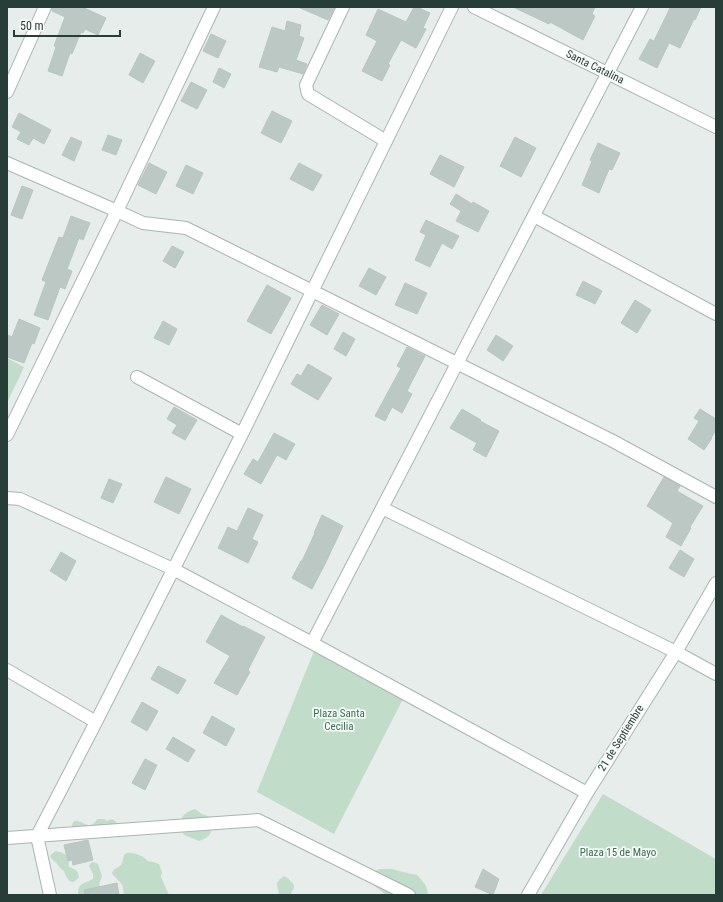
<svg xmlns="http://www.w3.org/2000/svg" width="723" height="902" font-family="'Roboto Condensed',sans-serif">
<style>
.green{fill:#c2dcca}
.building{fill:#bcc8c4;stroke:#b9c6c1}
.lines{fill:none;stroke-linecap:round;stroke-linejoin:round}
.minor-casing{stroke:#a9b5b1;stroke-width:14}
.tertiary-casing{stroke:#a9b5b1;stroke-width:14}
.minor{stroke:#fff;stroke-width:12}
.tertiary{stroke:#fff;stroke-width:12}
.labels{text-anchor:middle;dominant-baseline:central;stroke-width:3.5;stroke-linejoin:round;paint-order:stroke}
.street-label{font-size:11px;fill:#273e38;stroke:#f7faf8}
.park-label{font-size:11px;fill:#35704e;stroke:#f7faf8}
</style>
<rect width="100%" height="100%" fill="#e6edea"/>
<!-- green -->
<path class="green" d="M7,358L24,367L7,403Z
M314,651L403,699L334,834L257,792Z
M603,794L716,859V895H541Z
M195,809L202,814L211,817C213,830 213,836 199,841L184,835C177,822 181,813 195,809Z
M98,819H104L107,821L112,819L117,823L118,825L72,828C72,813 84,826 90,825C94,825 95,821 98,819Z
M56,851C66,853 69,855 69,867C75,869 78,870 79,877C71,887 67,879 64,871C60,868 61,869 58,865C56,861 52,861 50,856L54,852Z
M127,853C134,852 143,856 148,861L153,862L159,864L162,872L161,877L169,895H124C123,879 119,884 112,873C114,868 118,868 121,865C123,862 123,858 124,855Z
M93,862L98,864L102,876L99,884L100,887L99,895H78C78,882 84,884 93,879V874L89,866L91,863Z
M380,869H392L403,872L417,875L425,884L427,889L428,895H385C379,886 369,888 370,873Z
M284,876L288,878L294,885C295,889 291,891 291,895H279C278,893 279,891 278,890C278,887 276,886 277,883L280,879Z"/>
<!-- building -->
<path class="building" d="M52,7H82L106,18L98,35L85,29L83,33L81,32L72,54L70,53L62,76L48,71L56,47L54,46L65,17L52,11Z
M298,7H335L328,20Z
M414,7H417L430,13L423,28L426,29L416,48L401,40L388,64L390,65L382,81L362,71L377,41L366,35L378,9L406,22Z
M513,7H595L592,14L595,16L583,40L550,22L549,24Z
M669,7H701L695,20L694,19L680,48L669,43L657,68L639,59L650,39L654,41L670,8Z
M287,21L301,25L299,36L304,38L296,60L307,64L303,74L279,67L277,72L259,67L272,27L285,31Z
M211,34L226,41L218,58L203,51Z
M140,53L155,61L143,83L129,75Z
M219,68L231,74L224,88L213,82Z
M191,82L207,90L197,109L181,101Z
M272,111L292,121L281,143L261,133Z
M19,113L51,130L44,144L33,138L29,145L17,139L21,132L12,127Z
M108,135L122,140L116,155L102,150Z
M71,137L82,142L74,161L62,155Z
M515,137L536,148L521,177L500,166Z
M598,143L620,153L612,170L609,169L599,193L582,185L592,161L590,160Z
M440,155L464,167L454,187L430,174Z
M149,163L167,172L156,194L138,185Z
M299,163L322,175L313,191L290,179Z
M186,165L203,173L193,194L176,186Z
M22,186L33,190L22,219L11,215Z
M456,194L472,204L473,202L489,211L478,232L456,221L461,211L450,204Z
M71,216L90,223L83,240L79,238L67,269L72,271L65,289L60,287L48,320L34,315L46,282L42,280L49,262L59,237L63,238Z
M426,220L459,236L452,249L442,243L430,267L415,260L426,235L420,232Z
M172,246L184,252L175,268L163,261Z
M369,268L386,277L376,295L359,286Z
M583,281L602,291L595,304L576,295Z
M405,283L427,293L417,314L395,305Z
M267,285L291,298L271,334L247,321Z
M635,300L651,310L637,333L621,323Z
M322,305L339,314L327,335L310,325Z
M19,319L40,328L34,344L32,343L24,363L7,357V335L12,337Z
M163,321L177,329L169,345L154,338Z
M343,332L355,339L346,356L334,349Z
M496,335L513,346L503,361L487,350Z
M407,347L425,356L407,391L412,394L402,413L392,407L385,421L375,416L401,368L397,366Z
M308,364L332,378L318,400L291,384L297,374L301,376Z
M174,407L197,420L185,440L172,433L177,425L167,419Z
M462,409L481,420L480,421L499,431L486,457L473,450L477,443L450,428Z
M700,409L716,419V430L711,438H712L704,450L688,439L699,421L694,418Z
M274,433L295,444L286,460L277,455L261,484L244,474L253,459L258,462Z
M166,477L191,489L179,514L154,502Z
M664,477L680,486L677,491L703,506L690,527L691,528L681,546L666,537L673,523L647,506Z
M109,479L122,484L113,503L101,498Z
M248,508L263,515L252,539L258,542L248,563L218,548L228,527L237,531Z
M322,515L343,526L325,564L312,589L292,578L301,561H302L315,533H314Z
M680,550L694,559L684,577L669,568Z
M61,552L76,561L66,581L50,571Z
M221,615L243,627V626L265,637L248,670L250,672L237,695L214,683L230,656L206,642Z
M158,666L186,680L178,694L151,679Z
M142,702L158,711L147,731L131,722Z
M212,716L235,729L226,746L203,733Z
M173,737L195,750L188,762L166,749Z
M145,759L157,765L145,790L132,783Z
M88,840L93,860L73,865L72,860L68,861L64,845Z
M483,869L499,879L493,895L475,887Z
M117,883L119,895H85L84,890Z"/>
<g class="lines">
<defs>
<path id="minor" d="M343,7L306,85L308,94L386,141
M474,7L716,127
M7,163L117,211L143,223L186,228L611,440L716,497
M534,216L716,314
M137,377L242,434
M7,435L117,211L214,7
M7,498L20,499L173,569L312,643L587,793
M382,508L676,652L716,674
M312,643L642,7
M7,670L96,722
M7,838L258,820L409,895
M50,895L37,836L96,722L242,434L452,7
M528,895L587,793L676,652L716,583"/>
<path id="tertiary" d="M7,92L45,7"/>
</defs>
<!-- minor casing -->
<use href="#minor" class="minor-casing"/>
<!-- tertiary casing -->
<use href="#tertiary" class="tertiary-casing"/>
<!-- minor -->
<use href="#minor" class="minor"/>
<!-- tertiary -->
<use href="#tertiary" class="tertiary"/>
</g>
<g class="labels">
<!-- street labels -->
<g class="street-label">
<text transform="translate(595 67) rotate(26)">Santa Catalina</text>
<text transform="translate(621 738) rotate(-58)">21 de Septiembre</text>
</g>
<!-- park labels -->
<g class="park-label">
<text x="339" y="713">Plaza Santa<tspan x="339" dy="13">Cecilia</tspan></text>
<text x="618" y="852">Plaza 15 de Mayo</text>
</g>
</g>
<!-- border -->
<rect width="723" height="902" fill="none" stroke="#273e38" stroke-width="16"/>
<!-- scale -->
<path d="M14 30v6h106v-6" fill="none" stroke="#273e38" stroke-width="2"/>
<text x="20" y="30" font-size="12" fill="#273e38" stroke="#f7faf8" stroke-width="3" paint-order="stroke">50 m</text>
</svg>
